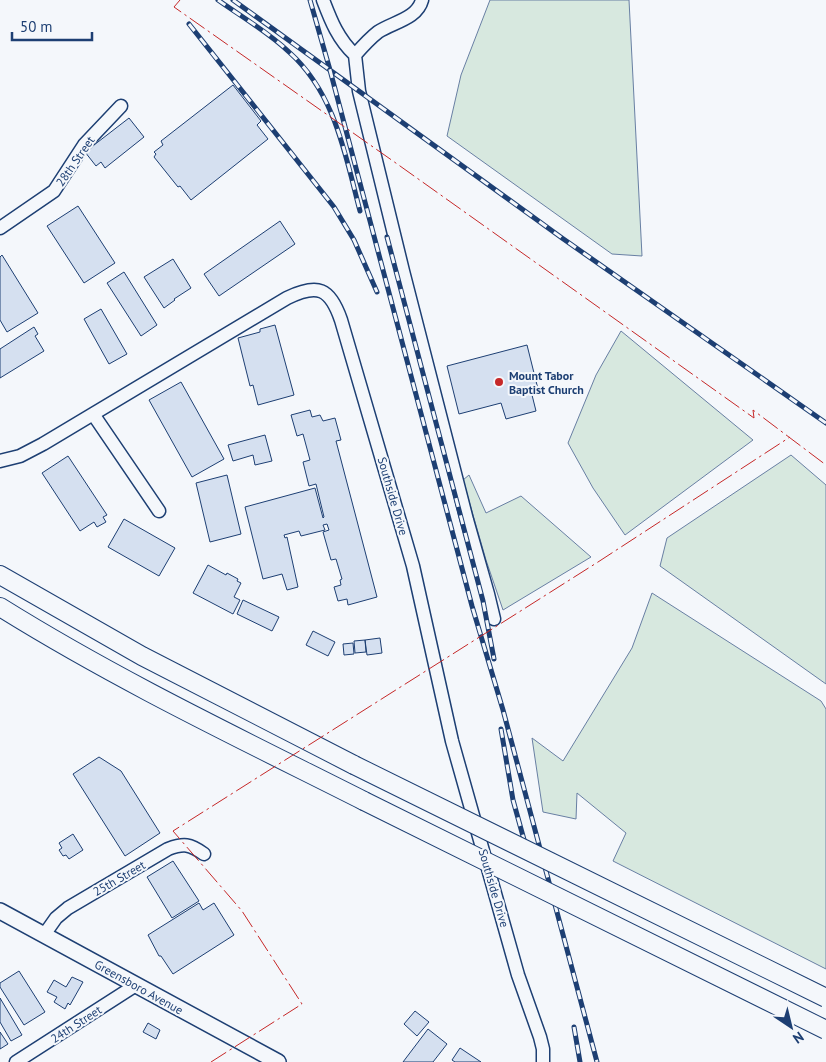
<svg xmlns="http://www.w3.org/2000/svg" width="826" height="1062" font-family="'PT Sans',sans-serif">
<style>
.green{fill:#d7e8df;stroke:#687fa3}
.building{fill:#d5e0f0;stroke:#1d3f73}
.lines{fill:none;stroke-linecap:round;stroke-linejoin:round}
.minor-casing{stroke:#1d3f73;stroke-width:15}
.major-casing{stroke:#1d3f73;stroke-width:18}
.highway-casing{stroke:#1d3f73;stroke-width:20}
.minor{stroke:#f4f7fb;stroke-width:12}
.major{stroke:#f4f7fb;stroke-width:15}
.highway{stroke:#f4f7fb;stroke-width:18}
.rail-casing{stroke:#1d3f73;stroke-width:5}
.rail{stroke:#f4f7fb;stroke-width:3;stroke-dasharray:9;stroke-linecap:butt}
.highway-bridge-casing{stroke:#1d3f73;stroke-width:20;stroke-linecap:butt}
.highway-bridge{stroke:#f4f7fb;stroke-width:18}
.power{stroke:#c62828;stroke-width:1;stroke-dasharray:18 4 2.5 4;stroke-linecap:butt}
.poi-dot{fill:#c62828;stroke:#f4f7fb;stroke-width:2}
.labels{text-anchor:middle;dominant-baseline:central;stroke-width:4;stroke-linejoin:round;paint-order:stroke}
.street-label{font-size:12px;fill:#1d3f73;stroke:#f4f7fb}
.poi-label{font-size:12px;font-weight:bold;fill:#1d3f73;stroke:#f4f7fb;text-anchor:start}
</style>
<rect width="100%" height="100%" fill="#f4f7fb"/>
<!-- green -->
<path class="green" d="M490,0H629L642,256L612,254L447,136L461,75Z
M621,331L753,440L625,535L593,488L568,443L596,375Z
M791,455L826,485V684L660,566L667,538Z
M469,475L486,513L521,496L591,557L503,610L486,560L463,480Z
M652,593L821,701L826,709V969L613,861L626,833L577,793L576,819L543,812L532,738L563,761L632,648Z"/>
<!-- building -->
<path class="building" d="M233,85L261,121L257,125L268,139L191,200L180,186L178,187L154,157L156,154L154,152L163,145L161,141Z
M129,118L144,137L105,168L101,162L96,166L85,152Z
M78,206L115,263L84,283L47,226Z
M280,221L295,244L219,296L204,274Z
M2,255L38,313L7,332L0,320V257Z
M173,259L191,288L174,299L175,300L164,308L144,277Z
M124,272L157,325L141,336L107,283Z
M101,309L127,354L109,364L84,319Z
M275,325L294,395L258,405L253,385L250,386L238,338L260,332V329Z
M34,327L38,334L35,336L44,351L0,378V349Z
M527,345L539,393L532,395L536,411L506,419L501,403L459,414L447,366Z
M181,382L224,459L192,477L149,400Z
M310,410L312,417L320,415L323,421L335,418L341,440L336,441L377,597L348,605L347,599L338,601L334,587L341,585L340,580L342,579L336,559L331,560L323,532L329,530L327,524L323,525L325,530L301,536L299,531L284,535L285,538L287,537L298,587L287,590L282,574L263,579L245,507L315,488L323,518L324,517L316,484L309,486L303,462L310,460L303,434L297,436L291,415Z
M265,435L272,461L255,465L253,455L233,461L228,445Z
M68,456L107,515L103,517L106,522L97,527L94,522L80,531L42,473Z
M227,475L241,534L210,542L196,483Z
M124,519L175,548L159,576L108,547Z
M208,565L226,575L227,573L238,579L237,581L241,583L234,597L240,600L233,614L193,593Z
M243,600L279,617L272,631L237,614Z
M313,631L335,642L328,656L306,645Z
M380,638L382,653L367,655L365,640Z
M365,640L366,652L355,653L354,641Z
M353,643L354,654L344,655L343,644Z
M99,757L121,771L160,833L125,856L73,774Z
M73,834L83,850L69,859L66,855L63,856L59,850L62,848L59,843Z
M173,861L199,901L172,918L147,877Z
M199,903L203,910L214,903L234,935L173,974L161,956H159L148,935Z
M19,971L45,1012L24,1025L0,987V983Z
M72,977L83,982L70,1005L68,1003L65,1009L54,1002L57,997L47,992L54,980L66,987Z
M0,998L22,1035L11,1041L0,1022Z
M415,1011L429,1022L417,1036L404,1024Z
M148,1023L160,1030L156,1039L143,1032Z
M428,1029L447,1044L433,1062H403Z
M0,1032L8,1044L0,1049Z
M460,1048L481,1062H455L452,1060Z"/>
<g class="lines">
<defs>
<path id="minor" d="M323,0C331,21 338,39 355,55
M422,0C417,19 393,22 378,32C369,39 362,47 355,55L359,91L403,271L467,520L488,594L494,619
M0,228L54,191L84,145L121,106
M93,414L159,511
M0,461L20,456L43,444L287,298C318,283 330,288 341,320L413,566L452,741L518,975L540,1037L543,1049V1062
M44,935L56,918L68,908L168,849C184,843 190,844 204,854
M16,1062L136,985"/>
<path id="major" d="M0,911L278,1062"/>
<path id="highway" d="M0,575L142,656L354,765
M0,607C117,680 241,739 364,801"/>
</defs>
<!-- minor casing -->
<use href="#minor" class="minor-casing"/>
<!-- major casing -->
<use href="#major" class="major-casing"/>
<!-- highway casing -->
<use href="#highway" class="highway-casing"/>
<!-- minor -->
<use href="#minor" class="minor"/>
<!-- major -->
<use href="#major" class="major"/>
<!-- highway -->
<use href="#highway" class="highway"/>
<defs>
<path id="rail" d="M218,0C242,17 268,32 289,52C335,93 345,154 360,211
M233,0L562,238L826,423
M310,0L330,70L472,606L503,710L597,1062
M189,24L334,207L354,240L377,292
M387,237L483,601L494,659
M501,729L513,800L526,847
M574,1027L580,1062"/>
</defs>
<!-- rail casing -->
<use href="#rail" class="rail-casing"/>
<!-- rail -->
<use href="#rail" class="rail"/>
<defs>
<path id="highway-bridge" d="M354,765L826,998
M364,801L826,1030"/>
</defs>
<!-- highway-bridge casing -->
<use href="#highway-bridge" class="highway-bridge-casing"/>
<!-- highway-bridge -->
<use href="#highway-bridge" class="highway-bridge"/>
<!-- power -->
<path class="power" d="M180,0L174,7L393,161L754,418L753,410L826,465
M211,1062L302,1004L242,911L173,831L598,562L790,437"/>
</g>
<!-- markers -->
<circle class="poi-dot" cx="499" cy="382" r="5"/>
<g class="labels">
<!-- street labels -->
<g class="street-label">
<text transform="translate(75 161) rotate(-55)">28th Street</text>
<text transform="translate(393 496) rotate(74)">Southside Drive</text>
<text transform="translate(119 878) rotate(-30)">25th Street</text>
<text transform="translate(494 888) rotate(74)">Southside Drive</text>
<text transform="translate(139 987) rotate(29)">Greensboro Avenue</text>
<text transform="translate(76 1024) rotate(-33)">24th Street</text>
</g>
<!-- poi labels -->
<g class="poi-label">
<text x="509" y="375">Mount Tabor<tspan x="509" dy="14">Baptist Church</tspan></text>
</g>
</g>
<!-- north arrow -->
<g transform="translate(791 1027) rotate(145)" stroke="#f4f7fb" stroke-width="4" paint-order="stroke">
<path d="M0-4L9 19L0 12L-9 19Z" fill="#1d3f73"/>
<text y="-8" font-size="14" font-weight="bold" text-anchor="middle" fill="#1d3f73">N</text>
</g>
<!-- scale -->
<path d="M12 32v8h80v-8" fill="none" stroke="#1d3f73" stroke-width="2.5"/>
<text x="20" y="32" font-size="15" fill="#1d3f73" stroke="#f4f7fb" stroke-width="4" paint-order="stroke">50 m</text>
</svg>
